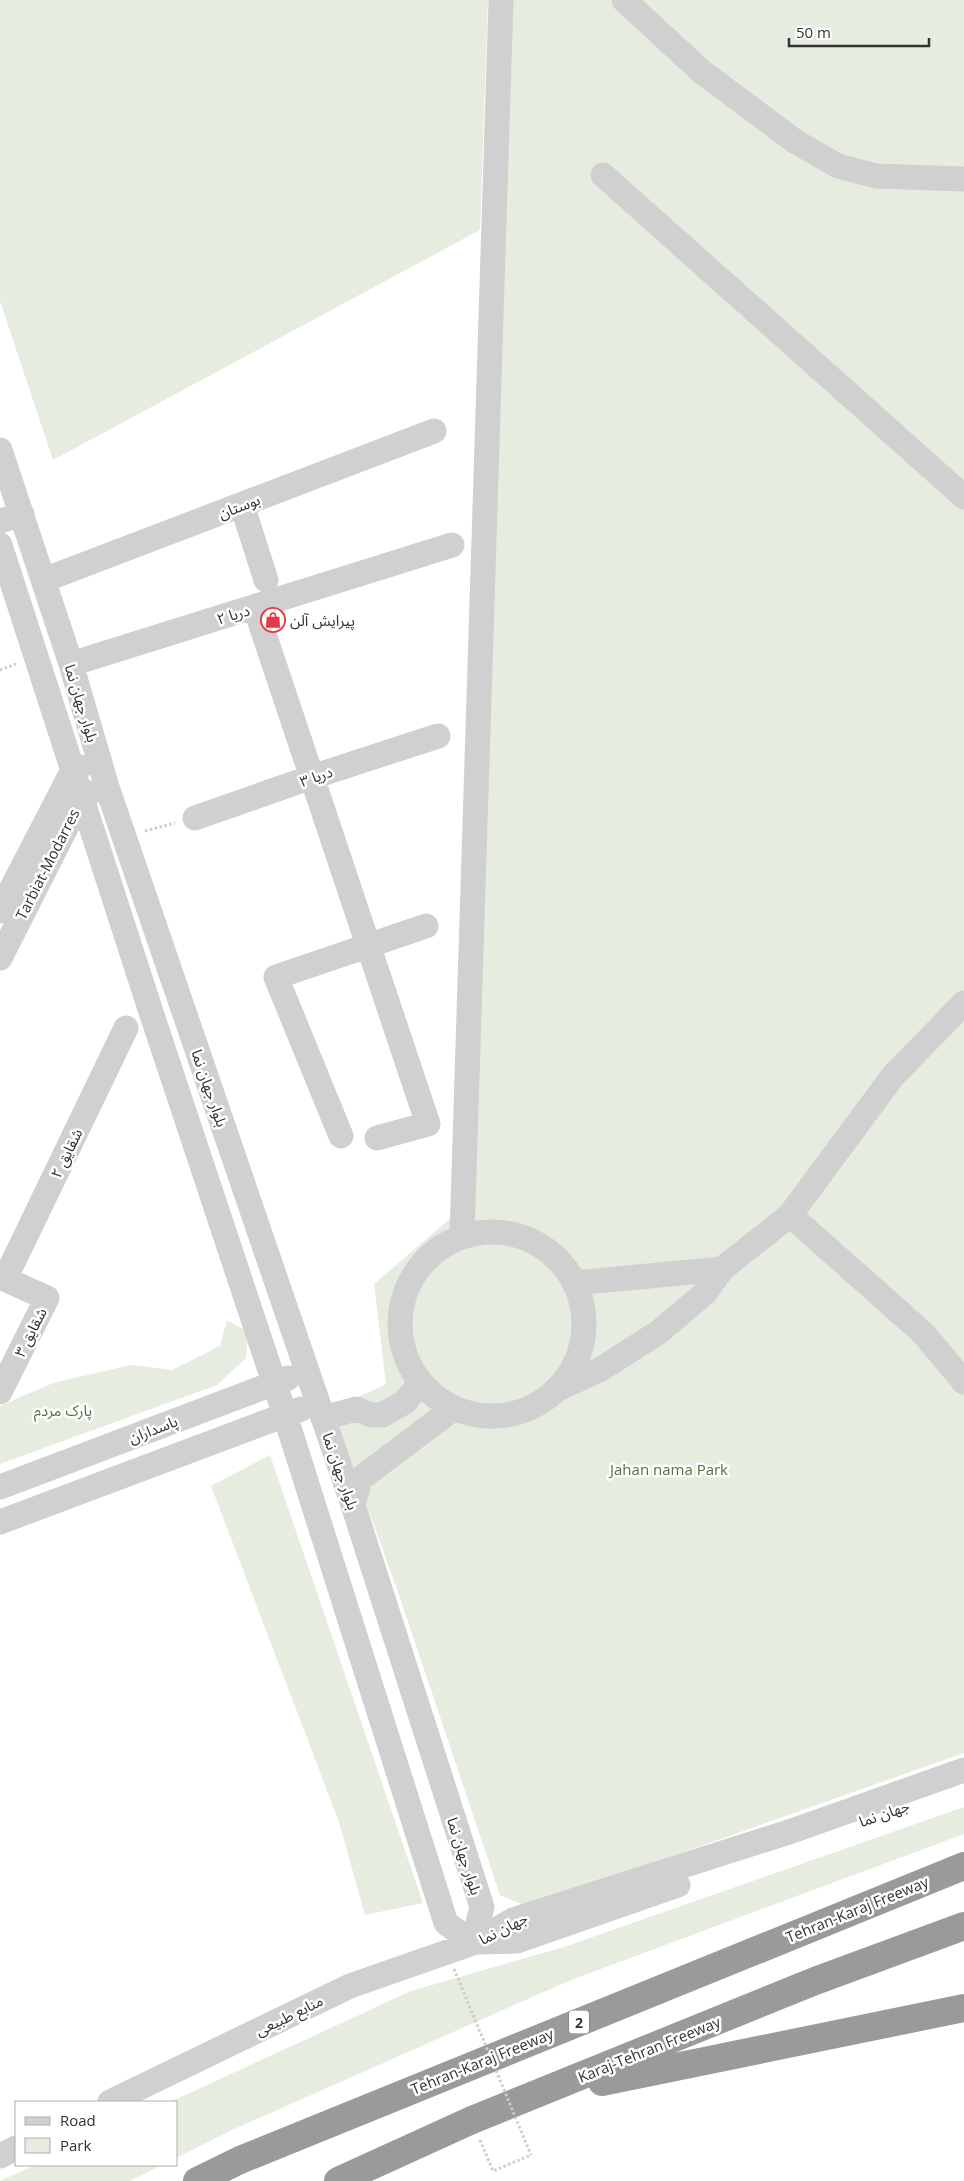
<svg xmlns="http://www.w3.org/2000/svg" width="964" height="2181" font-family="'Open Sans','Noto Sans Arabic',sans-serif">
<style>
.green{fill:#e6ecdf}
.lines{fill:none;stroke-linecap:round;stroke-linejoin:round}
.path{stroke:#cdcdcd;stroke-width:3;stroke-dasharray:2.5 2.5;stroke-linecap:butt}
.minor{stroke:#d0d0d0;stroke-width:25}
.highway{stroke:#9a9a9a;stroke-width:28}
.path-bridge{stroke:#cdcdcd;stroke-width:3;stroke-dasharray:2.5 2.5;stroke-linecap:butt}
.labels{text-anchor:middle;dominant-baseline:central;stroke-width:5;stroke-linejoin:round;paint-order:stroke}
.shield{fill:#fff;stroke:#707070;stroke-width:1}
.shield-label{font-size:14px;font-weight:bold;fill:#333}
.street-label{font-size:15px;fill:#333;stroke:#fff}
.poi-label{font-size:15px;fill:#333;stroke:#fff;text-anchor:start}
.park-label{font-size:15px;fill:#56703f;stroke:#fff}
</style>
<rect width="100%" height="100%" fill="#fff"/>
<!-- green -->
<path class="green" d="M0,0H488L480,230L53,460L0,301Z
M502,0H964V1753L528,1907L500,1895L398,1592L332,1409L386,1384L374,1284L473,1199Z
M227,1320L248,1332L246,1358L217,1385L0,1464V1406L53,1383L131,1365L172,1370L220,1346Z
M270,1455L423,1903L365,1915L339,1822L211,1486Z
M964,1807V1834L571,1980L234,2129L176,2158V2102H170L411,1991L564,1947Z
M35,2165H162L130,2181H0Z"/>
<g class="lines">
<!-- path -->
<path class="path" d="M0,670L16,664
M145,831L175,823
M480,2140L493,2171L531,2155"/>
<!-- minor -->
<path class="minor" d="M624,0L702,72L796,142L838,166L876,176L964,179
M603,175L964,497
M0,450L71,664L107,787L353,1505L482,1907L473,1943
M242,505L266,580
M0,521L22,514
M0,545L152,1015L285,1415L446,1923L473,1943
M44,580L434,431
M255,607L428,1124L377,1138
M71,664L452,545
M195,818L312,777L438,736
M0,911L73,770L80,767
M0,958L82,796L90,793
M341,1136L276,977L426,926
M790,1215L923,1333L964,1382
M400 1324a92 92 0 1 1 184 0a92 92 0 1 1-184 0Z
M462,1236L501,0
M0,1277L47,1298L0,1392
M5,1279L126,1028
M575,1283L722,1269
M558,1389L601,1369L659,1332L705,1293L722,1269L790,1215L893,1076L964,1003
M323,1418L356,1409L371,1415H382L405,1402L420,1383
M0,1487L288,1378
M353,1505L360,1479L454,1408
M0,1522L301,1409
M478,1942L517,1941L678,1885
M110,2102L350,1986L473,1943L513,1920L792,1831L964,1770
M0,2156L16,2148"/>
<!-- highway -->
<path class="highway" d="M602,2082L964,2008
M197,2181L240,2160L964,1866
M338,2181L472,2120L815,1981L964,1926"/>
<!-- path-bridge -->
<path class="path-bridge" d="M454,1969L531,2155"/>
</g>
<!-- icons -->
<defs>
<symbol id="shop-ring" viewBox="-11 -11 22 22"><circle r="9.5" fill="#fff" stroke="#e63946" stroke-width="1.5"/><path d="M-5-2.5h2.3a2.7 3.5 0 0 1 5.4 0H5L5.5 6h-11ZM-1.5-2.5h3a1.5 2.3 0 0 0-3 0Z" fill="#e63946"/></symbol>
</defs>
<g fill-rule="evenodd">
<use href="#shop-ring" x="259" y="606" width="28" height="28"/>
</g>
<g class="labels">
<!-- shield labels -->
<rect class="shield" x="569" y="2010.5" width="20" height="23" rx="4"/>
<g class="shield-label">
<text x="579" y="2022">2</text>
</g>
<!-- street labels -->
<g class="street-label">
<text transform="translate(239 506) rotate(-21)">بوستان</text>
<text transform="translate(233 614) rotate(-17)">دریا ۲</text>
<text transform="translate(82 703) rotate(73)">بلوار جهان نما</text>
<text transform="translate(316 776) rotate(-19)">دریا ۳</text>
<text transform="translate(47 864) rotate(-63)">Tarbiat-Modarres</text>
<text transform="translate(210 1088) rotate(71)">بلوار جهان نما</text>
<text transform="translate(66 1153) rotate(-64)">شقایق ۲</text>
<text transform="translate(30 1332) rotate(-63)">شقایق ۳</text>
<text transform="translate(153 1429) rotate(-21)">پاسداران</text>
<text transform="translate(341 1471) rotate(71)">بلوار جهان نما</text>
<text transform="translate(884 1813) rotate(-19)">جهان نما</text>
<text transform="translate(465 1856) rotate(72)">بلوار جهان نما</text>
<text transform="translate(857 1909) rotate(-22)">Tehran-Karaj Freeway</text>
<text transform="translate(503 1928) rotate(-27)">جهان نما</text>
<text transform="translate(289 2015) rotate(-26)">منابع طبیعی</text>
<text transform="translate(649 2049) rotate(-22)">Karaj-Tehran Freeway</text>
<text transform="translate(482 2061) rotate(-22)">Tehran-Karaj Freeway</text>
</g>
<!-- poi labels -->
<g class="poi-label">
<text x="290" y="620">پیرایش آلن</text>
</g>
<!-- park labels -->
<g class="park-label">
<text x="63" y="1410">پارک مردم</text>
<text x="669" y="1469">Jahan nama Park</text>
</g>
</g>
<!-- legend -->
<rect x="15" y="2101" width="162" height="65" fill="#ffffff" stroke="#adadad"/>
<rect x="25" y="2117" width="25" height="8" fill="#d0d0d0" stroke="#adadad"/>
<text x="60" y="2126" font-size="15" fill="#333333">Road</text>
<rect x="25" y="2138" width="25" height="15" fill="#e6ecdf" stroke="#adadad"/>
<text x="60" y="2151" font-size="15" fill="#333333">Park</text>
<!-- scale -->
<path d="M789 38v8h140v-8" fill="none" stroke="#333333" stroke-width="2.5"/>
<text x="796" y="38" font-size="15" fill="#333333" stroke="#ffffff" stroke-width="4" paint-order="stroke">50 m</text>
</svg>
